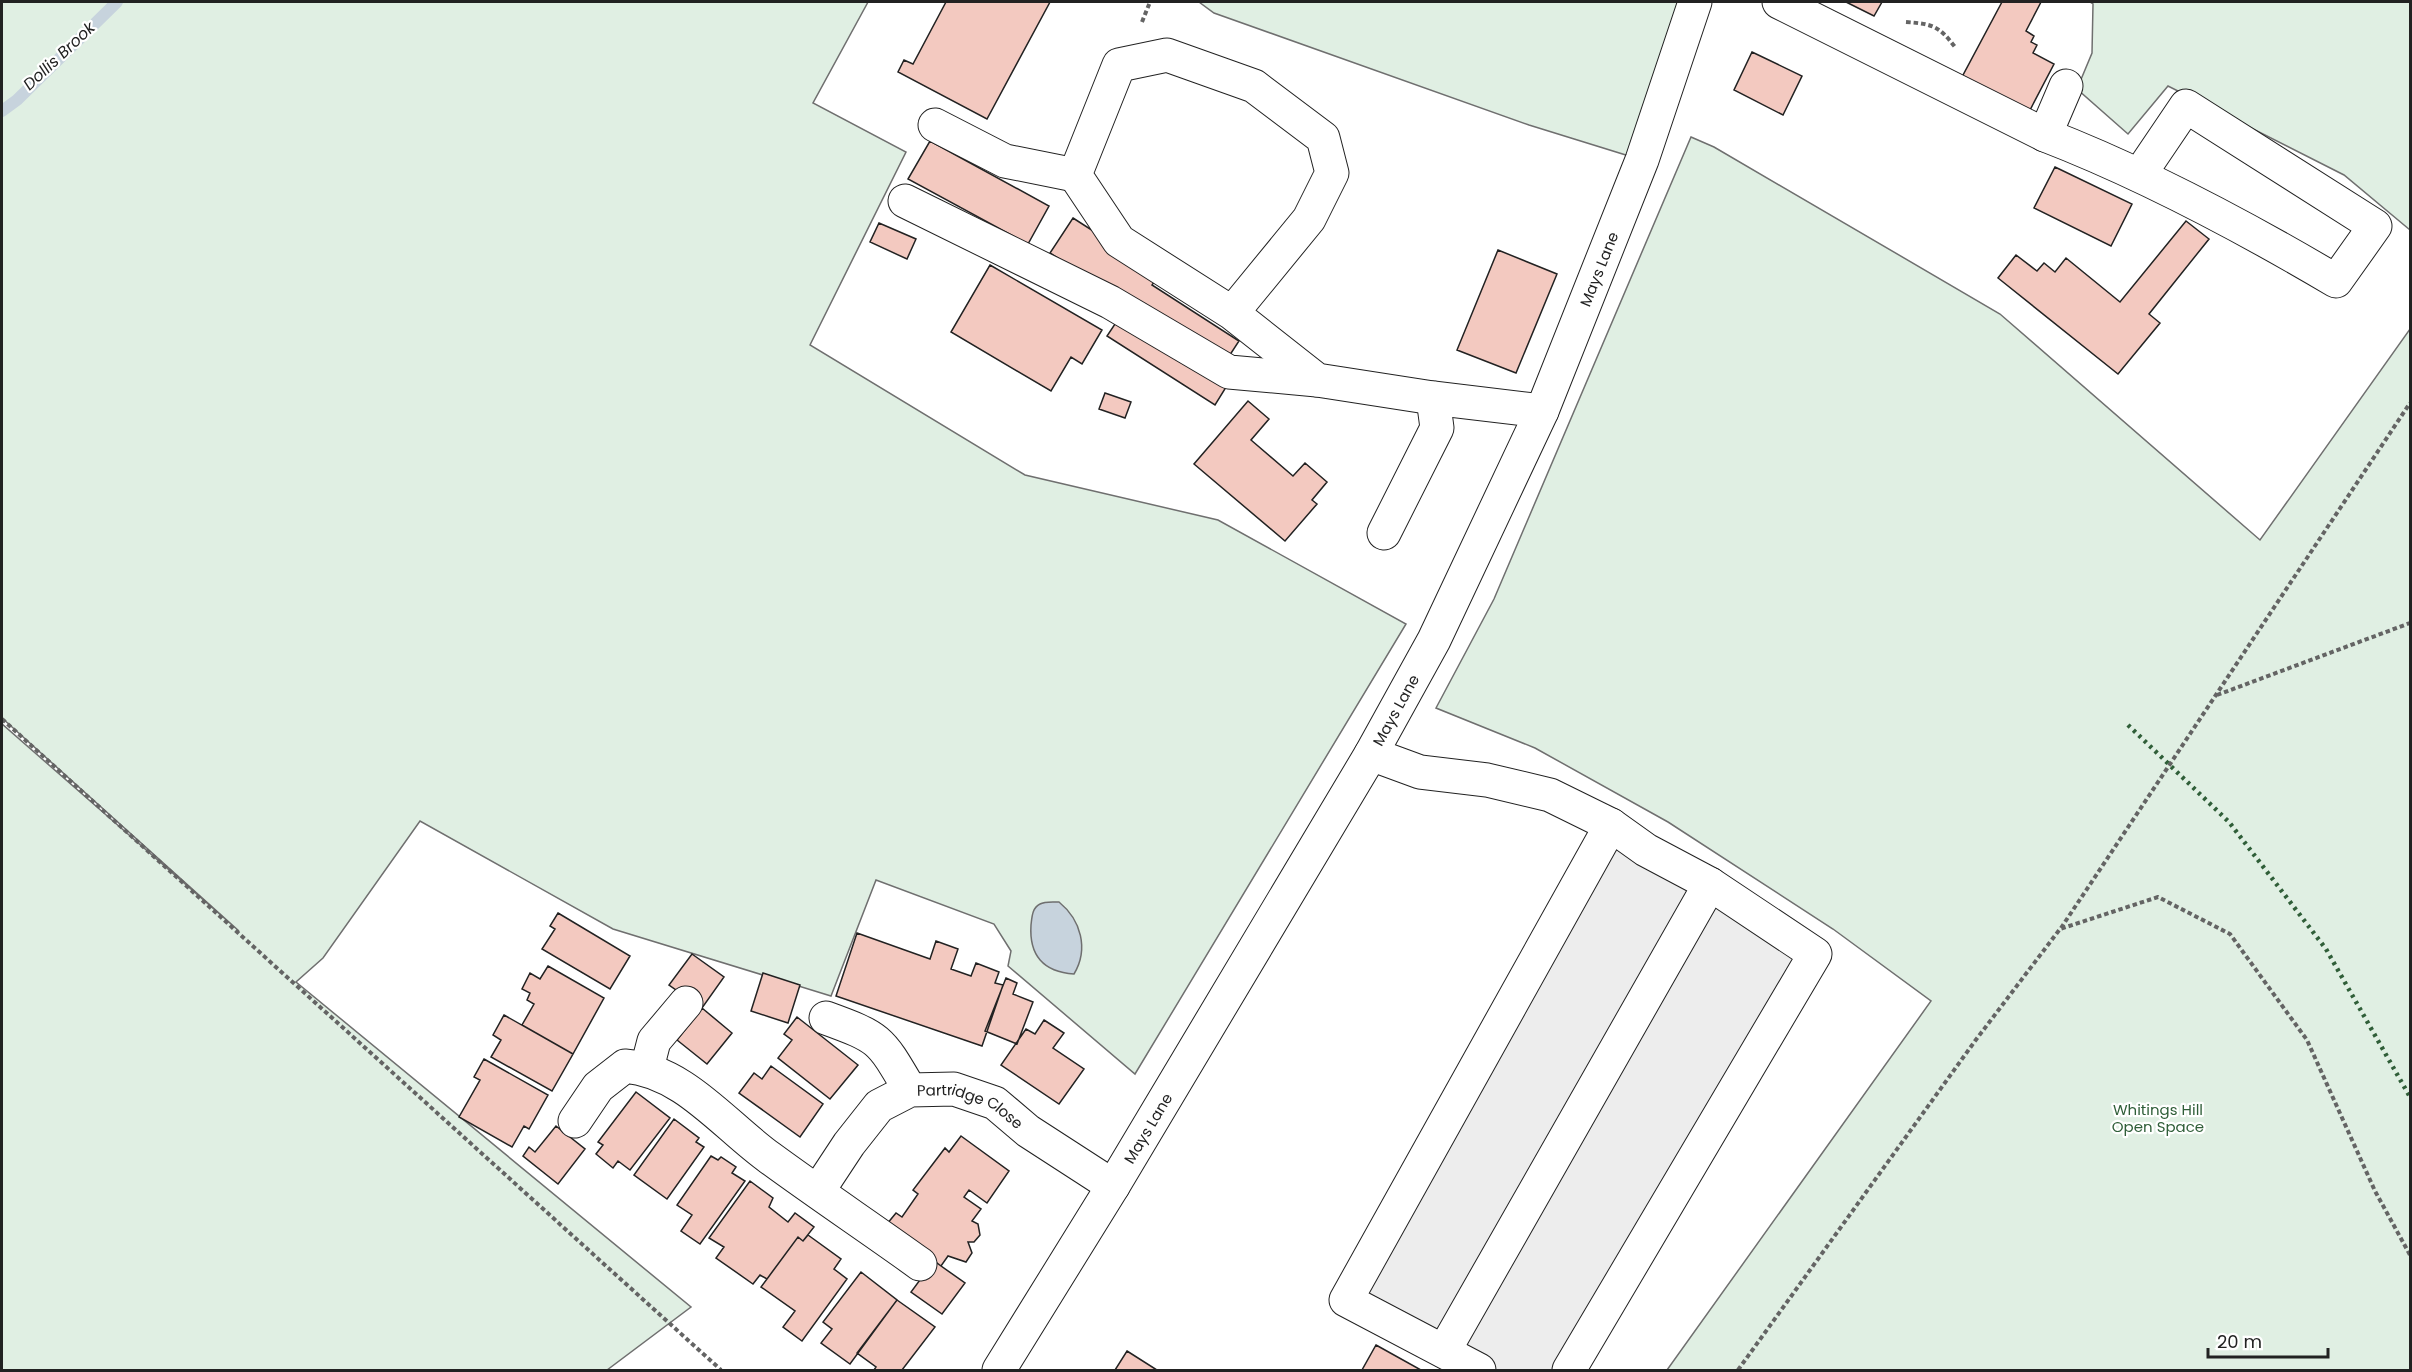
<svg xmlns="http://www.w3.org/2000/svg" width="2412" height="1372" font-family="Poppins,sans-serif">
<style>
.green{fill:#e0efe3;stroke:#6f6f6f;stroke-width:1.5}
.parking{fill:#ededed;stroke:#6f6f6f;stroke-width:1.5}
.water{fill:#c7d3dd;stroke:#6f6f6f;stroke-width:1.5}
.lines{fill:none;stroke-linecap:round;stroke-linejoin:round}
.stream{stroke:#c7d3dd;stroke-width:12}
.building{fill:#f3c9c0;stroke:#222;stroke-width:1.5}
.minor-casing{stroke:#222;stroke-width:35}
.path{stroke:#646464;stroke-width:4;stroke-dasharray:4.5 3;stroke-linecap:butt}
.minor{stroke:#fff;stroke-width:33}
.hedge{stroke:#2f5e38;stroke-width:4.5;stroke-dasharray:3 4.5;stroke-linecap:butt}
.labels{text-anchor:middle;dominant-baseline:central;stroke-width:4.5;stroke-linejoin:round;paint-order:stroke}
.street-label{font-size:15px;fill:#222;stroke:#fff}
.park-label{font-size:15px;fill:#2f5e38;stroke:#fff}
.water-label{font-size:16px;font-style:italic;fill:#222;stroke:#fff}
</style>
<rect width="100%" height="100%" fill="#fff"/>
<!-- green -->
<path class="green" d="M2,2H868L813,103L906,152L810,345L1025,475L1218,520L1406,624L1135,1074L1008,966L1011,951L994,924L876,880L831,996L613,929L420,821L323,958L296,982L691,1307L607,1370H2V724L239,931L2,718Z
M1199,2H1695L1642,160L1529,125L1214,13Z
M2090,2H2410V230L2344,175L2168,86L2128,134L2077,89L2092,53L2093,4Z
M1691,137L1714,147L2000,314L2260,540L2410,329V1370H1667L1931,1001L1833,929L1668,822L1535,748L1436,708L1494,599Z"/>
<!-- parking -->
<path class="parking" d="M1608,826L1818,954L1579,1370H1473L1341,1292Z"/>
<!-- water -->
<path class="water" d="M1059,902C1081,920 1089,949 1074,974C1043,972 1029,955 1031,925C1032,917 1032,908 1040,904C1045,901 1054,902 1059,902Z"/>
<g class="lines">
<!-- stream -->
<path class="stream" d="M2,111L17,100L117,2"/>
</g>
<!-- building -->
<path class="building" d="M946,2H1050L987,119L898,72L904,60L913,64Z
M1846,2H1882L1874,16Z
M2002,2H2041L2026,31L2034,36L2031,42L2037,45L2033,53L2054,64L2029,112L1962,77Z
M1752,52L1802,76L1783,115L1734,90Z
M930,141L1049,206L1028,244L908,179Z
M2055,167L2132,204L2111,246L2034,208Z
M1073,218L1160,274L1152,285L1239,341L1224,364L1050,253Z
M2186,221L2209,239L2149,314L2160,323L2118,374L1998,278L2016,255L2037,271L2044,263L2055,272L2066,258L2120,302Z
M879,223L916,239L907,259L870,242Z
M1498,250L1557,274L1516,373L1457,350Z
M990,265L1102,330L1082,364L1071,357L1051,391L951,332Z
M1121,315L1228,384L1215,405L1107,336Z
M1105,393L1131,402L1125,418L1099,409Z
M1248,401L1269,419L1251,440L1293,476L1305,463L1327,482L1312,500L1317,504L1285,541L1194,464Z
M558,913L630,956L610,989L542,949L555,929L550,926Z
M857,933L930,959L936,941L958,949L951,969L971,976L976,963L999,972L995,983L1003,985L982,1046L836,996Z
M692,954L724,977L702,1008L669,985Z
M548,966L604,998L573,1054L522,1025L534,1004L527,1000L530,993L522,989L530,973L540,979Z
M763,973L800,985L788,1023L751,1011Z
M1006,978L1017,983L1013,994L1033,1002L1017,1044L985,1031Z
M702,1008L732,1033L707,1064L677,1040Z
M504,1015L573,1054L552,1091L491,1057L501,1040L493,1035Z
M797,1017L858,1065L830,1099L778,1058L792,1040L784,1034Z
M1044,1020L1064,1033L1053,1048L1084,1069L1059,1104L1001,1065L1026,1029L1035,1034Z
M484,1059L548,1095L529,1129L524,1126L512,1147L459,1117L480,1080L474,1077Z
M771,1066L823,1104L800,1137L739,1093L754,1073L762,1079Z
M636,1092L670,1118L630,1170L618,1161L613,1168L596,1154L603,1145L598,1142Z
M674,1119L699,1138L696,1142L704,1147L667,1199L634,1175Z
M556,1126L585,1149L558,1184L523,1156L529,1147L535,1152Z
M961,1136L1009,1171L987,1203L969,1190L964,1197L981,1209L972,1221L978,1224L980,1235L974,1242H968L972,1253L966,1262L948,1256L941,1266L887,1224L896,1213L902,1217L918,1194L913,1190L945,1148L949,1152Z
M711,1156L718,1160L721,1157L736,1167L732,1173L745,1181L700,1244L681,1231L692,1215L677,1205Z
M750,1181L773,1198L769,1207L788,1222L795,1213L814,1227L803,1241L798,1237L767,1279L760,1275L753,1284L716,1258L724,1247L709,1238Z
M808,1235L841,1259L834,1269L847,1279L802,1341L783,1327L795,1311L761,1287L798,1237L803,1241Z
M934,1261L965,1283L942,1314L911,1292Z
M861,1272L897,1300L850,1364L821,1343L832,1329L823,1322Z
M897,1300L935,1327L902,1370H874L876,1367L857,1353Z
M1376,1345L1421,1370H1362Z
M1127,1351L1157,1370H1115Z"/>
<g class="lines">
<defs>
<g id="minor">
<path d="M1779,2L2045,135L2066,86"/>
<path d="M935,125L1005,161L1075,175"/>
<path d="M2045,135C2146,174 2243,226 2336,281L2375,226L2186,106L2140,174"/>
<path d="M905,201L1110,302L1229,372L1317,380"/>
<path d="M1232,313L1309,219L1332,173L1323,138L1254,86L1167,55L1119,65L1075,175L1119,241L1232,313L1317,380L1433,398L1542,411"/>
<path d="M1384,533L1437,428L1433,398"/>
<path d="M1371,754L1420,772L1487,780L1550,795L1611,825L1646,850L1710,884L1815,954L1569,1370"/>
<path d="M826,1018C881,1038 880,1039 910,1090"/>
<path d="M647,1068L654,1041L686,1003"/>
<path d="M575,1121L598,1087L625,1066C684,1071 724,1125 770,1158C819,1194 870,1228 920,1264"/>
<path id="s1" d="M818,1191L849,1144L879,1106L910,1090L954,1089L995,1103L1028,1131L1113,1186"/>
<path d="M1444,1351L1710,884"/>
<path id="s2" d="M999,1370L1113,1186L1371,754L1434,640L1542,411L1642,160L1695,2"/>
<path d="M1479,1370L1346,1300L1611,825"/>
</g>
</defs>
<!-- minor casing -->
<use href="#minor" class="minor-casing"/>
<!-- path -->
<path class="path" d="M1142,22L1150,2
M1906,22C1933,24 1939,26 1955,47
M2217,695L2410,623
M2,719L721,1370
M2061,928L2410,403
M1738,1370L1975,1041L2060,929L2158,897L2230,934L2307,1040L2375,1191L2410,1255"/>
<!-- minor -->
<use href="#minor" class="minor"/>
<!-- hedge -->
<path class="hedge" d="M2128,725L2229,822L2326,949L2410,1097"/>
</g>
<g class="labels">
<!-- street labels -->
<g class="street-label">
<text stroke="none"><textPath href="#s2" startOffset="1256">Mays Lane</textPath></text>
<text stroke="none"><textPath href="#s2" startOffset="770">Mays Lane</textPath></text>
<text stroke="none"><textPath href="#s1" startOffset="204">Partridge Close</textPath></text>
<text stroke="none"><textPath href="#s2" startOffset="284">Mays Lane</textPath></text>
</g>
<!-- park labels -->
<g class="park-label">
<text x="2158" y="1109">Whitings Hill<tspan x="2158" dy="17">Open Space</tspan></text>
</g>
<!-- water labels -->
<g class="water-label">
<text transform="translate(59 56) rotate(-43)">Dollis Brook</text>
</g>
</g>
<!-- border -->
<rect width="2412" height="1372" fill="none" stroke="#222222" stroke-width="6"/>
<!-- scale -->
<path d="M2208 1348v9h120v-9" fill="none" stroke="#222222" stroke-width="3"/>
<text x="2217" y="1348" font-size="18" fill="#222222" stroke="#ffffff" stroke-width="4.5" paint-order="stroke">20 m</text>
</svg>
